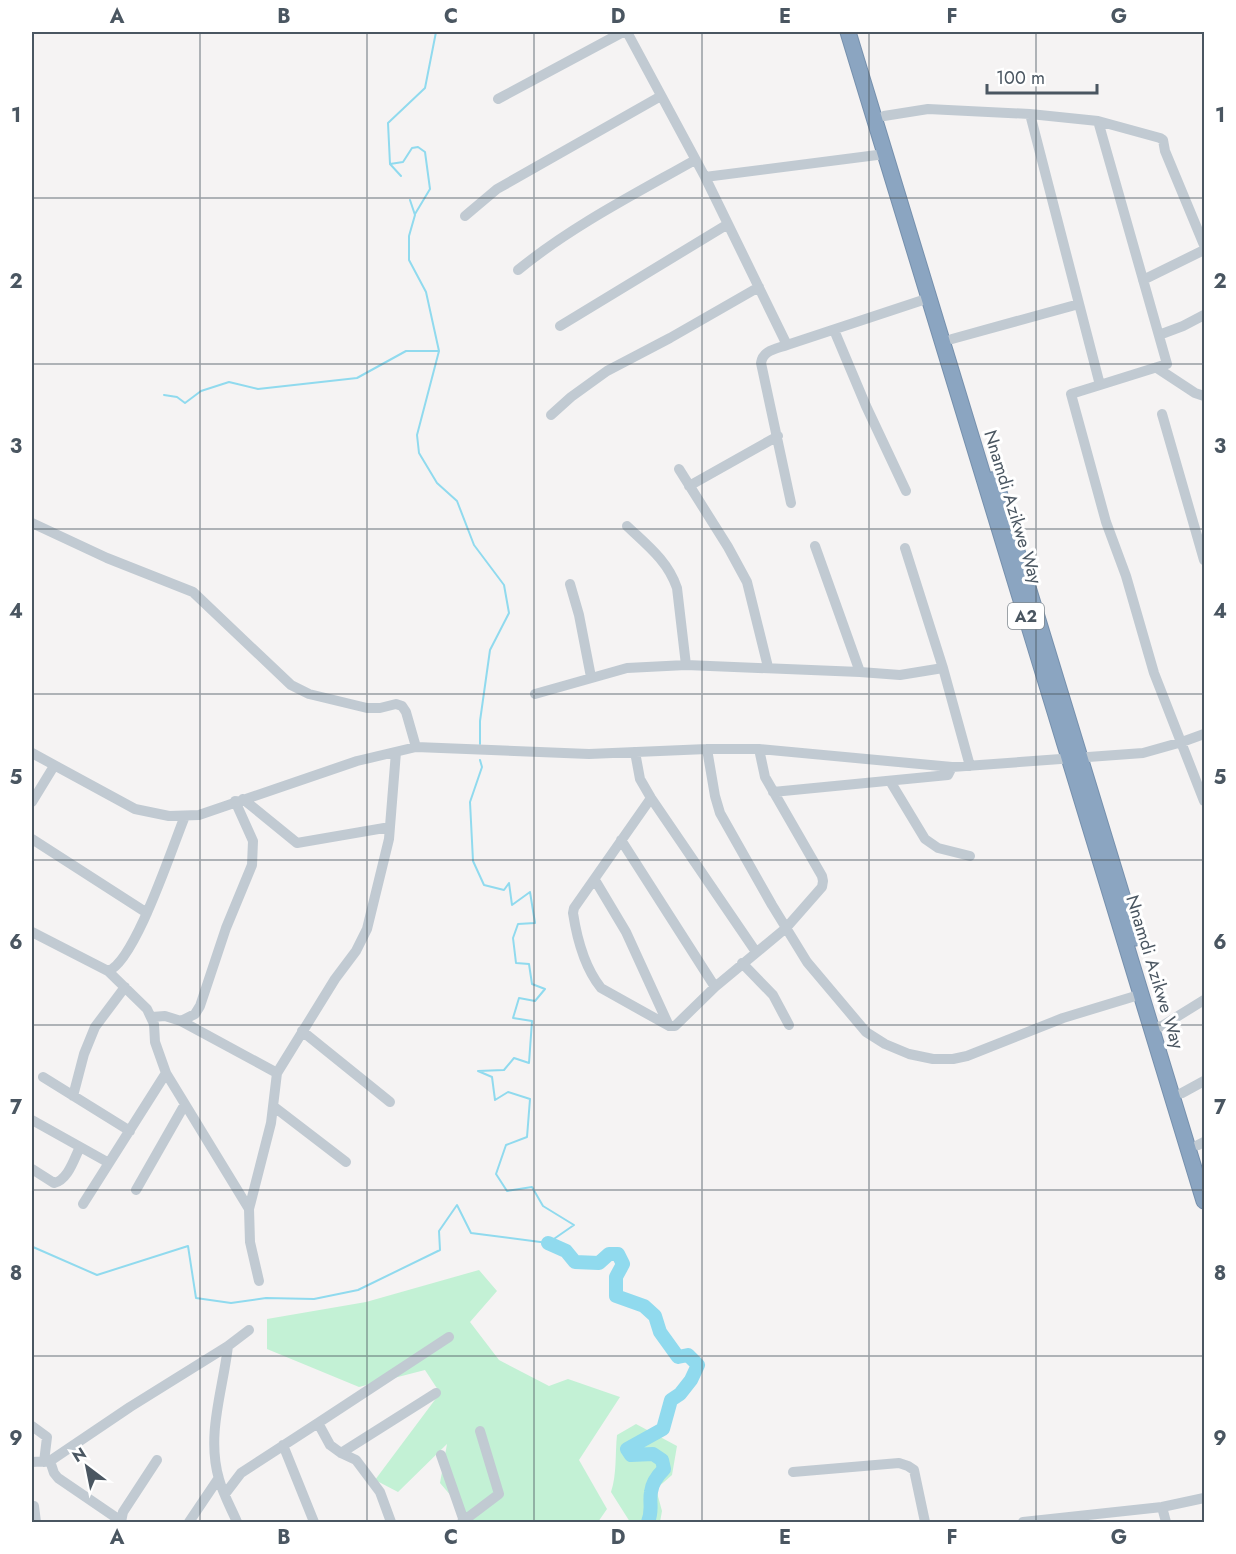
<svg xmlns="http://www.w3.org/2000/svg" width="1236" height="1554" font-family="Jost,sans-serif">
<style>
.green{fill:#c3f1d5}
.lines{fill:none;stroke-linecap:round;stroke-linejoin:round}
.stream{stroke:#90daee;stroke-width:2}
.river{stroke:#90daee;stroke-width:14}
.highway-casing{stroke:#7690ad;stroke-width:17}
.minor{stroke:#c1cad2;stroke-width:10}
.highway{stroke:#8ba5c1;stroke-width:15}
.grid{fill:none;stroke:#4a5661;stroke-width:1.5;stroke-opacity:0.55}
.labels{text-anchor:middle;dominant-baseline:central;stroke-width:6;stroke-linejoin:round;paint-order:stroke}
.shield{fill:#fff;stroke:#808990;stroke-width:1.5}
.shield-label{font-size:16px;font-weight:bold;fill:#4a5661}
.street-label{font-size:18px;fill:#4a5661;stroke:#fff}
.neatline{fill:none;stroke:#4a5661;stroke-width:2}
.grid-label{font-size:20px;text-anchor:middle;font-weight:bold;fill:#4a5661}
</style>
<rect width="100%" height="100%" fill="#f5f3f3"/>
<!-- green -->
<path class="green" d="M479,1270L497,1291L470,1322L499,1360L549,1386L568,1379L620,1397L579,1460L607,1509L598,1522H465L469,1517L440,1483L447,1444L398,1492L375,1480L440,1393L425,1370L359,1387L267,1349V1319L366,1302Z
M636,1424L677,1446L672,1475L656,1489L662,1511L660,1522H630L611,1492C617,1474 615,1454 617,1435Z"/>
<g class="lines">
<!-- stream -->
<path class="stream" d="M390,164L403,162L412,148L418,147L425,152L430,189L415,214
M401,176L390,164L388,123L425,88L436,32
M410,200L415,215L409,236V260L426,292L439,351L417,435L419,453L437,483L457,501L474,545L504,585L509,613L490,650L480,721V744
M164,395L177,397L185,403L201,391L229,382L258,389L357,378L406,351H439
M32,1250L33,1247L97,1275L188,1246L196,1298L231,1303L266,1298L314,1299L358,1290L440,1250L439,1231L457,1205L471,1233L548,1243L574,1225L543,1206L532,1187L507,1191L496,1174L506,1145L527,1137L530,1099L508,1092L495,1100L492,1077L478,1071L504,1070L514,1058L529,1063L532,1021L513,1018L519,998L535,1001L545,989L532,984L529,964L516,963L513,938L518,924L535,923L530,892L512,905L509,883L504,890L484,885L473,861L470,802L482,767L480,760"/>
<!-- river -->
<path class="river" d="M548,1243L566,1251L575,1262L599,1263L609,1254H618L623,1264L616,1277V1296L644,1306L655,1316L660,1332L678,1357L688,1355L698,1365L691,1380L680,1394L671,1400L663,1429L627,1449L631,1455L653,1454L662,1460L664,1469C658,1475 652,1483 651,1492C649,1503 653,1510 648,1522"/>
<defs>
<path id="highway" d="M848,32L1204,1201
M995,479L1135,938"/>
</defs>
<!-- highway casing -->
<use href="#highway" class="highway-casing"/>
<!-- minor -->
<path class="minor" d="M627,32L705,177L787,345
M498,99L623,32
M1030,114L1100,385L1167,364L1098,121
M884,116L928,109L1030,114L1098,121L1160,138L1163,140L1165,151L1204,245
M705,177L885,154
M465,216L497,189L661,96
M518,270C572,226 635,194 695,160
M1143,280L1204,250
M560,326L728,224
M834,330L866,406L906,491
M1159,335L1183,326L1204,315
M952,339L1079,304
M1157,368L1195,393L1204,396
M1100,385L1071,394L1106,522L1126,576L1154,673L1204,801
M1162,414L1204,560
M551,415L571,397L607,371L670,338L759,287
M679,469L728,547L747,582L768,667
M689,486L778,436
M791,503L761,363C763,350 776,349 787,345L929,298
M32,523L107,558L193,592L291,685L309,694L367,708H380L396,704L402,706L406,712L416,747
M627,526C647,545 668,561 677,588L686,665
M815,546L860,672L900,675L943,668
M905,548L943,668L970,766
M570,584L579,615L591,677
M535,694L627,668L686,665L860,672
M707,749L715,796L720,813L772,905L807,962L866,1032L885,1044L909,1054L933,1059H953L967,1056L1063,1018L1142,994
M635,752L640,779L651,798L756,952
M32,753L135,809L169,816L199,815L357,761L416,747L589,754L707,749H759L952,767L1143,753L1182,742L1204,734
M890,781L925,839L938,848L970,856
M773,792L948,775L952,767
M651,798L574,908L573,913C577,939 585,968 601,988L669,1026H675L715,987L786,928L822,887L823,881L822,876L765,777L759,749
M243,799L297,843L390,827
M32,802L54,766
M32,839L147,913
M621,840L715,987
M595,880L626,932L669,1026
M32,932L108,971L147,1009L154,1024L155,1042L166,1073L249,1209
M742,963L773,995L789,1025
M108,971C135,962 173,845 185,816
M152,1017L165,1016L181,1021L195,1014L200,1006L226,928L252,865L253,841L235,801
M181,1021L277,1073
M1152,1028L1162,1026L1204,1000
M302,1031L390,1102
M43,1077L130,1131
M1182,1093L1204,1081
M73,1096L84,1054L95,1027L125,987
M273,1106L346,1162
M32,1120L109,1163
M1198,1145L1204,1142
M32,1169L54,1183C68,1180 74,1159 80,1147
M136,1190L185,1104
M83,1204L166,1073
M259,1281L250,1242L249,1209L271,1123L277,1073L335,979L356,951L367,929L389,839L396,752
M318,1423L449,1337
M32,1426L47,1437L44,1462
M283,1445L314,1522
M341,1453L436,1393
M441,1455L464,1521
M50,1461L54,1473L58,1478L121,1521
M32,1462L50,1461L130,1407L228,1346
M793,1472L899,1463L908,1466L914,1470L925,1522
M225,1494L241,1473L318,1423L330,1445L341,1453L356,1460L380,1492L391,1522
M34,1506L36,1522
M1162,1507L1166,1522
M121,1522L123,1512L157,1460
M189,1522L218,1479
M237,1522C231,1508 223,1494 219,1479C206,1435 223,1390 228,1346L249,1330
M462,1522L499,1494L480,1431
M1023,1522L1162,1507L1204,1498"/>
<!-- highway -->
<use href="#highway" class="highway"/>
</g>
<!-- grid -->
<path class="grid" d="M200,32V1522M367,32V1522M534,32V1522M702,32V1522M869,32V1522M1036,32V1522M32,198H1204M32,364H1204M32,529H1204M32,694H1204M32,860H1204M32,1025H1204M32,1190H1204M32,1356H1204"/>
<g class="labels">
<!-- shield labels -->
<rect class="shield" x="1008" y="603" width="36" height="26" rx="4.5"/>
<g class="shield-label">
<text x="1026" y="616">A2</text>
</g>
<!-- street labels -->
<g class="street-label">
<text transform="translate(1013 507) rotate(73)">Nnamdi Azikwe Way</text>
<text transform="translate(1155 972) rotate(73)">Nnamdi Azikwe Way</text>
</g>
</g>
<!-- border -->
<rect width="1236" height="1554" fill="none" stroke="#ffffff" stroke-width="66"/>
<!-- north arrow -->
<g transform="translate(87 1467) rotate(328)" stroke="#ffffff" stroke-width="4.5" paint-order="stroke">
<path d="M0-4.5L10 22L0 15L-10 22Z" fill="#4a5661"/>
<text y="-9" font-size="16" font-weight="bold" text-anchor="middle" fill="#4a5661">N</text>
</g>
<!-- scale -->
<path d="M987 84v9h110v-9" fill="none" stroke="#4a5661" stroke-width="3"/>
<text x="996" y="84" font-size="18" fill="#4a5661" stroke="#ffffff" stroke-width="4.5" paint-order="stroke">100 m</text>
<rect x="33" y="33" width="1170" height="1488" class="neatline"/>
<g class="grid-label">
<text x="117" y="23">A</text>
<text x="284" y="23">B</text>
<text x="451" y="23">C</text>
<text x="618" y="23">D</text>
<text x="785" y="23">E</text>
<text x="952" y="23">F</text>
<text x="1119" y="23">G</text>
<text x="16" y="122">1</text>
<text x="1220" y="122">1</text>
<text x="16" y="288">2</text>
<text x="1220" y="288">2</text>
<text x="16" y="453">3</text>
<text x="1220" y="453">3</text>
<text x="16" y="618">4</text>
<text x="1220" y="618">4</text>
<text x="16" y="784">5</text>
<text x="1220" y="784">5</text>
<text x="16" y="949">6</text>
<text x="1220" y="949">6</text>
<text x="16" y="1114">7</text>
<text x="1220" y="1114">7</text>
<text x="16" y="1280">8</text>
<text x="1220" y="1280">8</text>
<text x="16" y="1445">9</text>
<text x="1220" y="1445">9</text>
<text x="117" y="1544">A</text>
<text x="284" y="1544">B</text>
<text x="451" y="1544">C</text>
<text x="618" y="1544">D</text>
<text x="785" y="1544">E</text>
<text x="952" y="1544">F</text>
<text x="1119" y="1544">G</text>
</g>
</svg>
